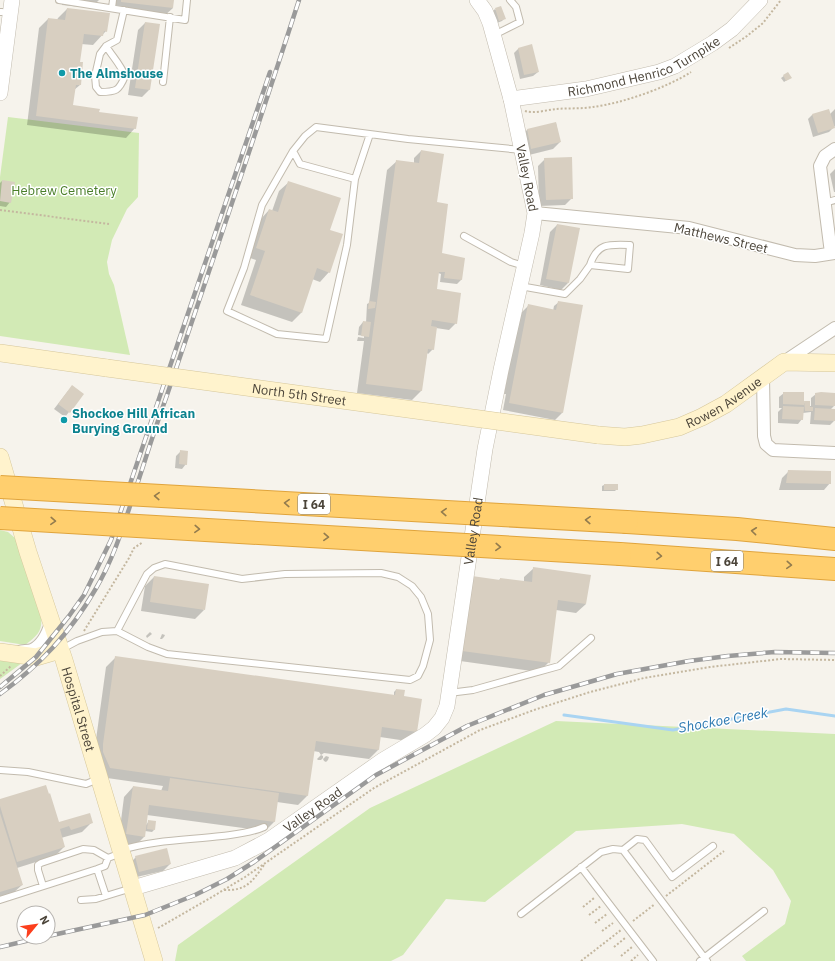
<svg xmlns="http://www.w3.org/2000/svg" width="835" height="961" font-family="'IBM Plex Sans',sans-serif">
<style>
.green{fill:#d2eab5}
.shadow{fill:#0003}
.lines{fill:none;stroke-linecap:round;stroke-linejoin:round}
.stream{stroke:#a9d4f2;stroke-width:3}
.building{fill:#d8cfc1}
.service-casing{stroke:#c2bbae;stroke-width:8}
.minor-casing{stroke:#c2bbae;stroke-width:14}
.tertiary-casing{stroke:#c2bbae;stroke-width:16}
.secondary-casing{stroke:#d6c79b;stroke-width:18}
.motorway-casing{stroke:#e0a43c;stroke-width:24}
.path{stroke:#c4b79f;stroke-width:2;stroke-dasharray:2 2;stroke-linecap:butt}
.service{stroke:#fff;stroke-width:6}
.minor{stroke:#fff;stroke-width:12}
.tertiary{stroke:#fff;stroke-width:15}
.secondary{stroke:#fff3cd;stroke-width:17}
.motorway{stroke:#ffcf6e;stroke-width:22}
.rail-casing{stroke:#9a9a9a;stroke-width:4.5}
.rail{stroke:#fff;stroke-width:3;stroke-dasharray:9;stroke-linecap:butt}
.secondary-bridge-casing{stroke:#d6c79b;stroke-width:18;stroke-linecap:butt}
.motorway-bridge-casing{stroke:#e0a43c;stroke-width:24;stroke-linecap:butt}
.secondary-bridge{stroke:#fff3cd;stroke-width:17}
.motorway-bridge{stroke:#ffcf6e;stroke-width:22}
.oneway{stroke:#937c4e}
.culture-dot{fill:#0f9aa8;stroke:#fff;stroke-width:1.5}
.labels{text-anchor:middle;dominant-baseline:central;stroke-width:3;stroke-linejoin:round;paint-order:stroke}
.shield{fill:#fff;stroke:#817c74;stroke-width:1}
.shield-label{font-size:12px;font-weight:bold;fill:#4b4439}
.street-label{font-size:13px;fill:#4b4439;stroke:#fff}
.culture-label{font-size:13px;font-weight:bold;fill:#0d838f;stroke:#fff;text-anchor:start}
.park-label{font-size:13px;fill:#4a7f2a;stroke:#fff}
.water-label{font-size:14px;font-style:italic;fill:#2e7ab2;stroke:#fff}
</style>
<rect width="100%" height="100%" fill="#f6f3ec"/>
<!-- green -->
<path class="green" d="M8,117L139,133L138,197L127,209L112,240L107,262L109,274L114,285L130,355L0,336V177Z
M0,530L8,532L15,538L41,614C43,631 38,635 25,645L0,641Z
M0,656L22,663L0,679Z
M556,721L835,734V961H746L742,956L785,924L791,901L773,870L734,834L682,824L576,831L485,902L446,899L403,955L391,961H175L178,945L370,808Z"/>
<!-- shadow -->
<path class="shadow" d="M62,0H99L91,8L62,5Z
M113,0H173V8L163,17L112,11Z
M67,9L106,31L93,45L81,44L79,63L80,85L74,90L72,106L135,128L126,138L27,125L39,28L48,19L57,20L58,18Z
M495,9L504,19L502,21L497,23L493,11Z
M145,23L149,90L142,97L128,95L138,30Z
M531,45L538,72L533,76L520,79L514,53L518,49Z
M788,73L790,78L784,82L781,78Z
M835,109V126L829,132L813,137L808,119L812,115L830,114Z
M556,123L560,142L553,149L525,156L520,137L527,130Z
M421,151L436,202L440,254L464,259L461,280L457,284L440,282L441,274L438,273L435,292L456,323L449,330L436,328L433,349L428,354L427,353L421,391L412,400L357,393L364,341H357L358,337L364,338V336L358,335L359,327L363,322L366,323L367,304L369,303L387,170L397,161L414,163V158Z
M545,159L572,198L565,205L539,206L538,166Z
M835,169V192H834L830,174Z
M2,181L10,202L6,207L0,206V183Z
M289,182L329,231V272L320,282L312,279L301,313L292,322L241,305L256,260L247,257L260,220L269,210L272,211L279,191Z
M557,225L568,283L561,290L540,285L550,232Z
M559,302L582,306L562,413L555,420L503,410L506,394H504L519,315L528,306L553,311L554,306Z
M68,391L69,412L65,417L54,409Z
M784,393L803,404L805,402L809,406H811V398L816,394H835V405L830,410L834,421L830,425L810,424L811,412L803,413L802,419L798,424L778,423V412L782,408H779V397Z
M181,451L186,464L182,469L175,468L176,456Z
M789,471L830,483L824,490H779L782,478Z
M604,485L617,489L615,491H602V486Z
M534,568L586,604L576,613L556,610L549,662L539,672L453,660L498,581L500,579L524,582V577Z
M154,577L204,610L195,619L141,611L145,586Z
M150,632L152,634L147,638L146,636Z
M162,634L165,635L164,637L162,639H160Z
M116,657L394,696V692L396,690L403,697L416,731L407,741L380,737L378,750L369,759L324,753L321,755L323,756V758L321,760H318L317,759L321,755L319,752L313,751L307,796L298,805L277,802L274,822L265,831L147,815L146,825L149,821L154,830L152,832L145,831L144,837L135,846L118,844L124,797L133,787L161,791L163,786L100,777L94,754L106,667Z
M326,756L329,757L328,760L326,762L324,761L323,759Z
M0,800L58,823L92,822L82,832L61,838L64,847L55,856L17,868L22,885L12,894L0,898Z
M136,857L170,864L163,871L132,878L129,864Z"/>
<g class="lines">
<!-- stream -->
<path class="stream" d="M564,715L673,730L786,709L835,716"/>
</g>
<!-- building -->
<path class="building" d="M121,0H174L173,8L121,2Z
M501,6L506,19L499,21L495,8Z
M67,8L110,13L107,32L104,31L103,36L84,34L80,62H83L81,85H76L73,105L100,109L99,112L138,117L136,129L36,116L48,18L65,20Z
M145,22L160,24L150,90L135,88Z
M532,44L539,72L524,75L518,48Z
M788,72L792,78L786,81L783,75Z
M829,109L835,128L818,133L812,114Z
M556,122L561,142L531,149L527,129Z
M421,150L444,154L437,202L448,204L442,253L465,258L462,280L444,278L445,272H439L437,289L461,293L457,324L432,320L431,326L437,327L434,350L428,349L422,391L366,384L396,160L419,163Z
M572,157L573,199L546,200L544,158Z
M2,180L15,182L11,203L0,201Z
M288,181L341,198L330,230L343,234L330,273L317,268L302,313L250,295L265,251L256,248L269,209L278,212Z
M557,224L580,228L569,283L546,279Z
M369,301L376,302L375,308L368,309Z
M558,301L583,305L563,413L509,403L528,304L556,310Z
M363,321L371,322L369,337L361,336Z
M72,385L84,394L70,413L58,404Z
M783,392H804V405L783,404Z
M821,392L835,393V406L815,405V393Z
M804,401H810V407H813V411H805Z
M783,406L804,407L803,420L782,419Z
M815,408L835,409V421L814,420Z
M180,450L188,451L187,465L179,464Z
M788,470L831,471V484L786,483Z
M604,484H618V490H604Z
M533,567L591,575L586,604L558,600L550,663L462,651L472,576L500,580V578L532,582Z
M154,576L209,584L205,610L150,602Z
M115,656L395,695L396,689L405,690L404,696L422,699L417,732L382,727L379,750L316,741L308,796L110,768L103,752V744Z
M170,778L279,793L275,822L149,805L145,837L126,834L133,786L168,791Z
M46,785L49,794L50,793L59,822L90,813L93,823L71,830L69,826L60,829L65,847L17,862L0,806V799Z
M0,813L23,885L0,892Z
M148,820L156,821L155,830L147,829Z
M167,848L171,864L139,872L135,856Z"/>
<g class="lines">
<defs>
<path id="service" d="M59,0L185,20L187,0
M112,8L113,0
M0,12H2
M494,35L520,22L516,7L510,0
M106,46C112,56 121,65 125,76C119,91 116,92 100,92L96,87L95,76L100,54L106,46L117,40L124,10
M163,82L170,17
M370,134L355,179L300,164L293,151L305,136L316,127L408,139L522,150
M293,151L262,205L244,268L227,311L277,334L326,339L347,245L355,179
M824,203L835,200
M464,236L511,262L524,266
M520,286L565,294L580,279L590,265L628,269L630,245C609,244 597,243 590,265
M62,649L77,641L102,632L117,631L148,647L167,654L410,680L418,676L423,666L430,640L428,614L421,597L412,586L398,577L381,573L285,574L242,579L165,564L154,568L147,574L117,631
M449,693L473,690L559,666L591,638
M0,770L28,772L86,784L98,779
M121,850C154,840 188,840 222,836C237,834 251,833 264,827
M623,850L707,961
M581,867L653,961
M97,869L106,896
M43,886L38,870V865L41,863L83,849L94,850L108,858L121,853
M0,900L97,869L105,866L108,858
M81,900L96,899L132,888
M521,914L601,852L613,849L623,850L637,839L645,840L672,877L713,846
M700,961L764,911"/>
<path id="minor" d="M535,213L689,228L795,255L815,256L835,253
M831,253L820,166L825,156L835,149
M784,362L835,328
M763,377L764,436L766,444L773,450L835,453
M19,652C23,651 28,651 32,650C43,645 48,633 51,623"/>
<g id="tertiary">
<path d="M0,93L12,0"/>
<path id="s1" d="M511,99L586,89L659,72L675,66L713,43L732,29L760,0"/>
<path id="s2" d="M133,888L235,858L269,840L383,760L425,735L434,728L442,718L447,706L485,449L501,370L532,233L535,213L511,99L490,23L485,11L477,0"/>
</g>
<g id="secondary">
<path d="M0,353L107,368"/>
<path id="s3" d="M598,435L625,437L642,435L679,427L702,417L726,404L784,362L835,363"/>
<path id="s4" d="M0,457L28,552L64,660L154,961"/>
<path d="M0,652L36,657L60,650"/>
</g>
<path id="motorway" d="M627,522L737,529L835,539
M620,554L835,569"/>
</defs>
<!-- service casing -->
<use href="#service" class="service-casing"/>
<!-- minor casing -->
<use href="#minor" class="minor-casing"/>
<!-- tertiary casing -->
<use href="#tertiary" class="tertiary-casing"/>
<!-- secondary casing -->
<use href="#secondary" class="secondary-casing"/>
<!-- motorway casing -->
<use href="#motorway" class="motorway-casing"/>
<!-- path -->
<path class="path" d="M729,48L747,36L763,23L781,0
M525,111C534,114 546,110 556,109C568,108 581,109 593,107C623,103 666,88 691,72
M0,210L109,224
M84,631L129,558L134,548L143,542
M0,676L11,666
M224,890C246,891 252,882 264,865
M666,896L724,851
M583,907L594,898
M589,915L601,906
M633,921L655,904
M595,923L607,914
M158,928L212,897L245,877L374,788L480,730L534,710L590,692L644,678L710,667L781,659L835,660
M602,931L613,923
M614,947L625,938
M621,956L632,947
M581,961L621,930
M631,961L638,955"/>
<!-- service -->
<use href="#service" class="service"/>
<!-- minor -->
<use href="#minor" class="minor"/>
<!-- tertiary -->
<use href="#tertiary" class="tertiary"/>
<!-- secondary -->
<use href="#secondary" class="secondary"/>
<!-- motorway -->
<use href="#motorway" class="motorway"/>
<defs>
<path id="rail" d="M0,687L36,657L69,616L84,595L111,540L270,72
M0,694C40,665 70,633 95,590C113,560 122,530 133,497C144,464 154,431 166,398C211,266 256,133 299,0
M48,936L145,915L195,895L227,879L254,862L376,775L467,726L544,695L617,674L689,661L728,656L775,652L835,653
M0,947L43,937"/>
</defs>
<!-- rail casing -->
<use href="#rail" class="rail-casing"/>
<!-- rail -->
<use href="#rail" class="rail"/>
<defs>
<g id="secondary-bridge">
<path id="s5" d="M107,368L598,435"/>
</g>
<path id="motorway-bridge" d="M0,487L627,522
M0,518L620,554"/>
</defs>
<!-- secondary-bridge casing -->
<use href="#secondary-bridge" class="secondary-bridge-casing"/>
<!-- motorway-bridge casing -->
<use href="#motorway-bridge" class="motorway-bridge-casing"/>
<!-- secondary-bridge -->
<use href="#secondary-bridge" class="secondary-bridge"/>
<!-- motorway-bridge -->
<use href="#motorway-bridge" class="motorway-bridge"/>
</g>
<!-- one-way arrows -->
<defs><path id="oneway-chevron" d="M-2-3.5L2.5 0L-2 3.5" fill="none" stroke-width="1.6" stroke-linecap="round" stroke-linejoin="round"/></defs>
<g class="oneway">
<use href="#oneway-chevron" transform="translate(157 496) rotate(-177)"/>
<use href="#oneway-chevron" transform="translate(287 503) rotate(-177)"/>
<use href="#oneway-chevron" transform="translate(444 512) rotate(-177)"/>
<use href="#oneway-chevron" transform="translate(588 520) rotate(-177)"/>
<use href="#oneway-chevron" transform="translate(53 521) rotate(3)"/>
<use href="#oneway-chevron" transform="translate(197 529) rotate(3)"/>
<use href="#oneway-chevron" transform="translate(754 531) rotate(-174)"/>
<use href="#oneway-chevron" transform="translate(326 537) rotate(3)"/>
<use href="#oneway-chevron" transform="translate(498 547) rotate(3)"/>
<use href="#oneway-chevron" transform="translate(659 556) rotate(4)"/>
<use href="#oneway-chevron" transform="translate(789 565) rotate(4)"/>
</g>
<!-- markers -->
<g class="culture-dot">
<circle cx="62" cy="73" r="4"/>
<circle cx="64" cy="420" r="4"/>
</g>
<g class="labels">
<!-- shield labels -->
<g class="shield">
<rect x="298" y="494" width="32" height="20" rx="3"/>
<rect x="711" y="551" width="32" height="20" rx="3"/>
</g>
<g class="shield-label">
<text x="314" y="504">I 64</text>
<text x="727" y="561">I 64</text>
</g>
<!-- street labels -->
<g class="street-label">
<text stroke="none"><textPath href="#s1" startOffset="138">Richmond Henrico Turnpike</textPath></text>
<text transform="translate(527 178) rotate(79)">Valley Road</text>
<text transform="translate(721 238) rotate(13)">Matthews Street</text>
<text stroke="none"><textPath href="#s5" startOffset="194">North 5th Street</textPath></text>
<text stroke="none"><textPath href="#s3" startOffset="133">Rowen Avenue</textPath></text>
<text stroke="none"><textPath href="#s2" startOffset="547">Valley Road</textPath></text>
<text stroke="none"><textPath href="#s4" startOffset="264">Hospital Street</textPath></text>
<text stroke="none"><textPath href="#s2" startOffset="198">Valley Road</textPath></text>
</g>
<!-- culture labels -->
<g class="culture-label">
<text x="70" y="73">The Almshouse</text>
<text x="72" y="413">Shockoe Hill African<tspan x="72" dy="15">Burying Ground</tspan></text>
</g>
<!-- park labels -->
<g class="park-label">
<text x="64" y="190">Hebrew Cemetery</text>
</g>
<!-- water labels -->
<g class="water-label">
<text transform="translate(723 720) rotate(-10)">Shockoe Creek</text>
</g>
</g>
<!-- north arrow -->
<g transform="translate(36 925) rotate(61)"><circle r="19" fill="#ffffff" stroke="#b7b4b0"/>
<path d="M0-3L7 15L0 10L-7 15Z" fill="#fc3f1d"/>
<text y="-6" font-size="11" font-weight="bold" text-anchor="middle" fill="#4b4439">N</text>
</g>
</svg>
